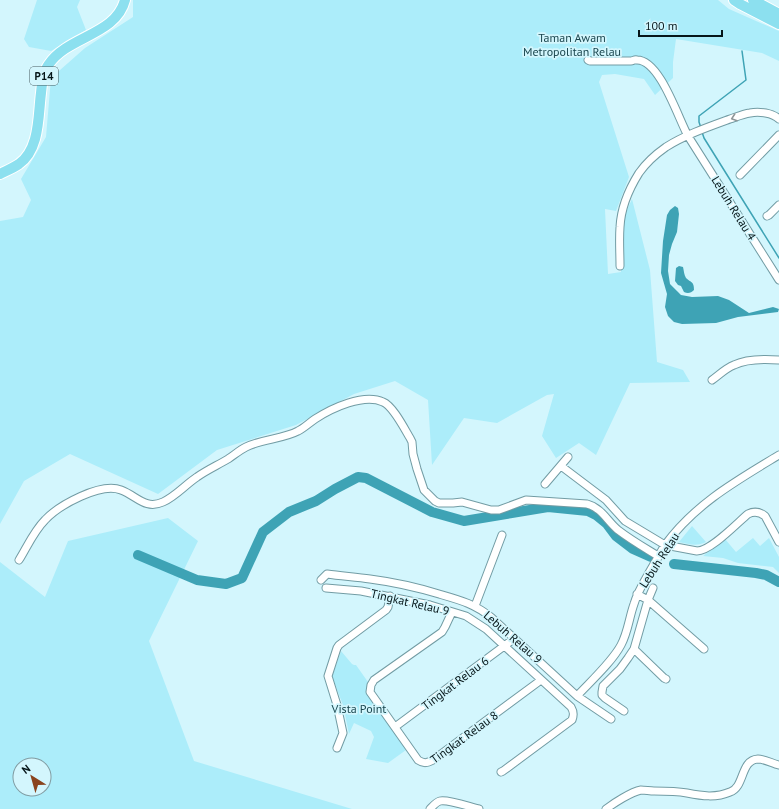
<svg xmlns="http://www.w3.org/2000/svg" width="779" height="809" font-family="'PT Sans',sans-serif">
<style>
.green{fill:#acedfa;fill-rule:evenodd}
.water{fill:#3ea3b5}
.lines{fill:none;stroke-linecap:round;stroke-linejoin:round}
.stream{stroke:#3ea3b5;stroke-width:1.5}
.river{stroke:#3ea3b5;stroke-width:10}
.street-casing{stroke:#729ca4;stroke-width:9}
.primary-casing{stroke:#fff;stroke-width:12}
.street{stroke:#fff;stroke-width:7}
.primary{stroke:#8ce0ef;stroke-width:10}
.oneway{stroke:#8f9698}
.labels{text-anchor:middle;dominant-baseline:central;stroke-width:3.5;stroke-linejoin:round;paint-order:stroke}
.shield{fill:#d3f6fd;stroke:#44595d;stroke-width:1}
.shield-label{font-size:11px;font-weight:bold;fill:#061619}
.park-label{font-size:12px;fill:#1a464e;stroke:#d3f6fd}
.street-label{font-size:12px;fill:#061619;stroke:#d3f6fd}
</style>
<rect width="100%" height="100%" fill="#d3f6fd"/>
<!-- green -->
<path class="green" d="M37,0H80L77,7L86,30L51,51L29,47L24,39Z
M133,0H718L729,9L779,31V61L762,53L676,39L673,62V78L655,95L644,79L615,74L602,75L599,82L629,177L616,211L605,209L608,274L621,272L622,221L632,199L650,270L657,362L683,370L690,382L630,383L596,455L579,443L556,458L542,436L554,394L547,395L497,423L464,418L432,465L428,400L395,381L354,394L296,425L217,450L158,494L70,454L24,481L0,524V221L23,217L31,200L21,179L46,137L51,78L85,48L133,17Z
M168,518L198,541L149,641L194,761L352,809H0V562L45,597L68,541ZM20,765H44V789H20Z
M692,526L706,542C697,547 688,544 679,542Z
M753,538L760,546L769,538L779,557V573L773,567L738,563L723,558L703,556L725,539L736,552Z
M341,651L352,664L354,665H356L368,682L378,708L406,750L388,763L366,759L374,737L371,731L354,723L349,734L343,705L332,677Z"/>
<!-- water -->
<path class="water" d="M675,206L678,208L679,214L677,232L672,244L669,255L668,271L670,284L681,295L692,297L718,296L729,300L749,313L773,307L779,309L778,312L738,317L716,323L682,324L674,322L668,316L665,307L667,294L661,273L663,241L667,215L670,210Z
M679,266L683,267C684,271 684,275 686,278C691,283 694,281 694,290C691,293 688,294 684,292L681,286L678,285L675,281L676,268Z"/>
<g class="lines">
<!-- stream -->
<path class="stream" d="M701,128L699,122V116L746,80L742,51
M702,132L704,138L779,258"/>
<!-- river -->
<path class="river" d="M138,555L197,580L226,584L242,578L263,532L289,512L316,501L335,489L358,477L366,478L432,512L464,521L548,507L588,511L596,515L607,524L616,536L633,549L651,557
M674,564L756,573L766,575L779,582"/>
<defs>
<path id="street" d="M588,60L590,61H631C633,61 635,59 637,60C660,60 678,118 688,136L779,280
M740,175L779,135
M767,216L769,215L779,205
M620,266C620,253 619,240 620,227C621,207 629,189 639,173C646,163 656,154 666,147C685,135 708,127 730,119C736,117 743,114 750,113C759,111 773,113 779,119
M712,380C719,375 726,368 734,365C746,359 766,359 779,360
M561,466L606,500L625,521L665,545L697,551C711,551 737,523 748,514C754,511 760,512 765,516L779,542
M545,484L568,457
M19,560C27,547 34,531 45,520C59,505 101,482 121,490C137,496 145,510 163,502C176,496 185,485 197,477C207,470 218,465 228,459C234,455 240,450 246,447C262,439 283,439 298,431C304,428 309,423 315,419C332,408 364,393 383,402C393,406 404,428 410,438L412,442L413,454L417,469L424,490L435,501L439,503H453L462,502L491,510H499L526,500L587,504C602,508 607,521 618,530C631,540 645,548 658,556
M321,580L327,574C341,576 356,577 370,579C393,582 416,587 439,594C460,600 475,604 492,618L577,696L611,719
M326,588L361,591L430,605L466,616L486,629L571,707C574,712 574,715 572,720L503,771L501,772
M637,594L648,600L704,649
M475,606L502,535
M452,612L445,627L442,632L374,680L371,685L370,692L418,760C424,764 427,763 433,760L541,680
M634,649L664,678L666,679
M577,696C591,681 612,662 621,645C628,632 629,618 634,604C638,590 647,577 654,564C658,558 661,551 665,545C695,504 736,481 779,455
M624,711L605,698L602,695V692L603,686L620,669L628,658L634,649L648,600L653,588
M395,727L515,638
M337,748L343,733L337,705L328,676L337,648L339,645L386,610L388,607L390,596
M430,809C433,806 436,802 440,801C448,799 470,807 479,809
M606,809C614,803 631,792 641,790C645,790 650,791 654,791C665,791 676,791 687,793C702,796 716,798 730,792C745,787 740,760 758,759C765,759 773,764 779,765"/>
<path id="primary" d="M734,0L740,4L779,24
M753,0L779,14
M0,174C6,171 13,168 19,164C40,149 38,116 41,93C42,83 43,72 49,64C68,36 116,35 125,0"/>
</defs>
<!-- street casing -->
<use href="#street" class="street-casing"/>
<!-- primary casing -->
<use href="#primary" class="primary-casing"/>
<!-- street -->
<use href="#street" class="street"/>
<!-- primary -->
<use href="#primary" class="primary"/>
</g>
<!-- one-way arrows -->
<defs><path id="oneway-chevron" d="M-2-3.5L2.5 0L-2 3.5" fill="none" stroke-width="1.6" stroke-linecap="round" stroke-linejoin="round"/></defs>
<use class="oneway" href="#oneway-chevron" transform="translate(734 118) rotate(161)"/>
<g class="labels">
<!-- shield labels -->
<rect class="shield" x="30" y="67" width="28" height="18" rx="3"/>
<g class="shield-label">
<text x="44" y="76">P14</text>
</g>
<!-- park labels -->
<g class="park-label">
<text x="572" y="37">Taman Awam<tspan x="572" dy="14">Metropolitan Relau</tspan></text>
<text x="359" y="708">Vista Point</text>
</g>
<!-- street labels -->
<g class="street-label">
<text transform="translate(734 208) rotate(58)">Lebuh Relau 4</text>
<text transform="translate(659 560) rotate(-57)">Lebuh Relau</text>
<text transform="translate(410 602) rotate(13)">Tingkat Relau 9</text>
<text transform="translate(513 637) rotate(41)">Lebuh Relau 9</text>
<text transform="translate(455 683) rotate(-37)">Tingkat Relau 6</text>
<text transform="translate(464 737) rotate(-36)">Tingkat Relau 8</text>
</g>
</g>
<!-- north arrow -->
<g transform="translate(32 777) rotate(323)"><circle r="19" fill="#d3f6fd" stroke="#819ca2"/>
<path d="M0-3L7 15L0 10L-7 15Z" fill="#8a441e"/>
<text y="-6" font-size="11" font-weight="bold" text-anchor="middle" fill="#061619">N</text>
</g>
<!-- scale -->
<path d="M639 30v6h83v-6" fill="none" stroke="#061619" stroke-width="2"/>
<text x="645" y="30" font-size="12" fill="#061619" stroke="#d3f6fd" stroke-width="3" paint-order="stroke">100 m</text>
</svg>
